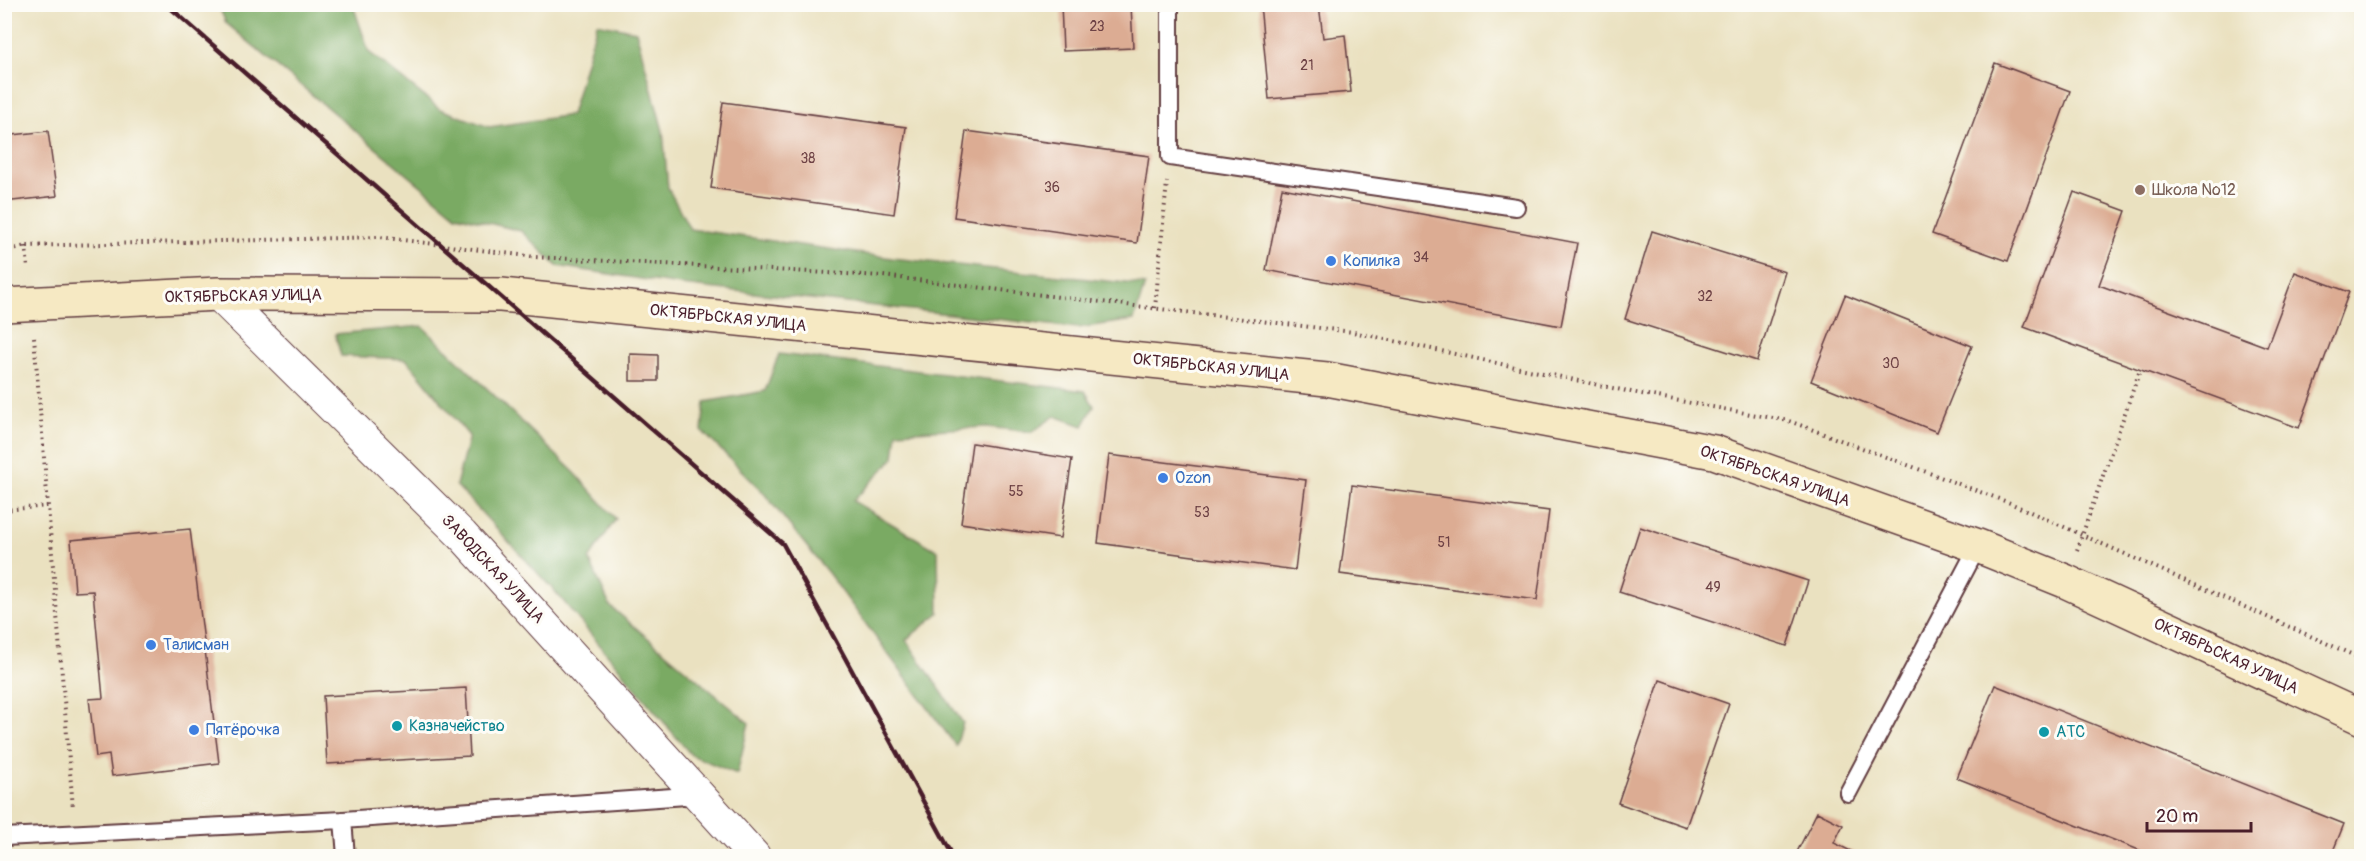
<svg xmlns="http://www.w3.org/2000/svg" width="2366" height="861" font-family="Pangolin,sans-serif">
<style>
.forest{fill:#7aaa63;stroke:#626447;stroke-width:1.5}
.building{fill:#dcac93}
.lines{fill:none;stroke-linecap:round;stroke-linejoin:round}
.lane-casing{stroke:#623c41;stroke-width:20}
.street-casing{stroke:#623c41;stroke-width:34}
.secondary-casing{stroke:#623c41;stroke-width:36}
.path{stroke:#623c41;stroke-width:4;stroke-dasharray:1.5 4.5;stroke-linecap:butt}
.lane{stroke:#fff;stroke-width:16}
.street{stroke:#fff;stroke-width:32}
.secondary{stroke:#f6e9c3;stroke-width:33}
.rail{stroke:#4a1f2b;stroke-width:4.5}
.education-dot{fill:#8d6e63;stroke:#fdfcf7;stroke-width:2}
.shop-dot{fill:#3f7fe0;stroke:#fdfcf7;stroke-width:2}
.culture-dot{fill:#0f9aa8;stroke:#fdfcf7;stroke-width:2}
.labels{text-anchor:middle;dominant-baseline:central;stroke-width:6;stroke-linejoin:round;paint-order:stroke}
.number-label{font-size:14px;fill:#6e4245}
.education-label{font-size:16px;fill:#785e54;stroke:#fdfcf7;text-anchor:start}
.shop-label{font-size:16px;fill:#366cbe;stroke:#fdfcf7;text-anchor:start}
.street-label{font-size:16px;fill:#4a1f2b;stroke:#fdfcf7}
.culture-label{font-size:16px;fill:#0d838f;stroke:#fdfcf7;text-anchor:start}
</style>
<rect width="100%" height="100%" fill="#fdfcf7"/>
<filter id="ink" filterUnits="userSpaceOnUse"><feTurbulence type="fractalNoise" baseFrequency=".0167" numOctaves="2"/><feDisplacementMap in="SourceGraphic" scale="12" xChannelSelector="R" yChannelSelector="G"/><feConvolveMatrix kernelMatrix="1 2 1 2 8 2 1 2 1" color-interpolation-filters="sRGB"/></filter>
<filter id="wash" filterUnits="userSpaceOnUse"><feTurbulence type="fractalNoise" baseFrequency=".008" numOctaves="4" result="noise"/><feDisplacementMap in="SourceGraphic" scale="24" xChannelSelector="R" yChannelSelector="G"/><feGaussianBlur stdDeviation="1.35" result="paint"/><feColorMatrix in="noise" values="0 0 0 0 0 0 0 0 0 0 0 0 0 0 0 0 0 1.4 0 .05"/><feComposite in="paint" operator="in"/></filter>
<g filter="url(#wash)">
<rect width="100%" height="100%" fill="#eae1c0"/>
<!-- forest -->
<path class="forest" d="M221,4L353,5L369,52L440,109L489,127L571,115L597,23L636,31L663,131L668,188L690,229L892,258L1145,285L1134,320L1078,328L680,285L557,266L521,231L456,215L226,23L219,7Z
M422,326L575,473L616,519L589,559L610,606L749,723L737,774L691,755L559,596L456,485L469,436L406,359L341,356L335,334Z
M779,354L1085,391L1094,406L1083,426L1055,416L1032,432L986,427L897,432L894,458L853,501L938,551L939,613L906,640L963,723L956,746L829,574L762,491L702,431L705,402L765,391Z"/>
<g id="blocks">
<!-- building -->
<path class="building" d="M1061,4H1131L1133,48L1063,51Z
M1260,4H1319L1323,38L1345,35L1351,92L1269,99Z
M1995,63L2070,91L2008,261L1932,234Z
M723,102L906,127L894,214L711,188Z
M48,131L57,196L4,202V136Z
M966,131L1149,156L1137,243L954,217Z
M1282,188L1577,243L1561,326L1266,270Z
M2074,192L2126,211L2099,285L2267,347L2295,272L2349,292L2299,428L2024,327Z
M1652,231L1785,272L1757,361L1625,319Z
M1845,295L1972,346L1937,432L1811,381Z
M630,354L658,355V381H630Z
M972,443L1072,459L1060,538L961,523Z
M1109,455L1306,480L1295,570L1098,543Z
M1352,485L1549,511L1537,600L1340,574Z
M1640,527L1808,581L1787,646L1619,592Z
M190,529L219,763L112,776L109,755L96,757L89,699L103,698L93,591L75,592L71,540Z
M1660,680L1729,704L1686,827L1618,803Z
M1995,685L2344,824L2331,856H2154L1957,778Z
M466,688L470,756L327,764L323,696Z
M1817,812L1843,825L1834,843L1861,856H1795Z"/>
</g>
</g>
<g filter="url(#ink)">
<use href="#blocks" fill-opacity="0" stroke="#623c41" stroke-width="1.5"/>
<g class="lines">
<defs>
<path id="lane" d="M1170,4V157L1516,207
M1848,793L1978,546
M343,820L346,856
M4,837L343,820L701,795"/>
<path id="street" d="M218,294L462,535L754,856"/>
<path id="secondary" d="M4,305L218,294L501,295L1327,379L1714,452L1978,546L2065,581L2362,718"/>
</defs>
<!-- lane casing -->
<use href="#lane" class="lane-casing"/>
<!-- street casing -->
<use href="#street" class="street-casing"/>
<!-- secondary casing -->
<use href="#secondary" class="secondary-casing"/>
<!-- path -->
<path class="path" d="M26,246L28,269
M4,251L26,246L380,237L535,257L883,276L1353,332L1631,392L1789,421L2010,503L2362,659
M1155,308L1167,182
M34,337L73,808
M4,510L48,506
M2077,550L2140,370"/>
<!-- lane -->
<use href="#lane" class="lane"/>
<!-- street -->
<use href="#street" class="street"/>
<!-- secondary -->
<use href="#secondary" class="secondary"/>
<!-- rail -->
<path class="rail" d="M166,4L783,544L953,856"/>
</g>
</g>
<!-- markers -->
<circle class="education-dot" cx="2140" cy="190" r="6"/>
<g class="shop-dot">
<circle cx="1331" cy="261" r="6"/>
<circle cx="1163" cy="478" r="6"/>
<circle cx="151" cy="645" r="6"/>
<circle cx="194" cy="730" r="6"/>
</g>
<g class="culture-dot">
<circle cx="397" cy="726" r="6"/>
<circle cx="2044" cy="732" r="6"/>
</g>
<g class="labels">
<!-- number labels -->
<g class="number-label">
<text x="1097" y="26">23</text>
<text x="1307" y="65">21</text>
<text x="808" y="158">38</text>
<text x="1052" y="187">36</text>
<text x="1421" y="257">34</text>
<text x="1705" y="296">32</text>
<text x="1891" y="363">30</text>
<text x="1016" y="491">55</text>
<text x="1202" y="512">53</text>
<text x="1444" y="542">51</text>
<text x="1713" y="587">49</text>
</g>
<!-- education labels -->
<g class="education-label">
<text x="2152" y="190">Школа №12</text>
</g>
<!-- shop labels -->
<g class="shop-label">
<text x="1343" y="261">Копилка</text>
<text x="1175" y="478">Ozon</text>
<text x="163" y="645">Талисман</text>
<text x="206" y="730">Пятёрочка</text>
</g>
<!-- street labels -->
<g class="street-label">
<text transform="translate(243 296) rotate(-1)">ОКТЯБРЬСКАЯ УЛИЦА</text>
<text transform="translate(728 318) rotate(6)">ОКТЯБРЬСКАЯ УЛИЦА</text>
<text transform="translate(1211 367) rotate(6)">ОКТЯБРЬСКАЯ УЛИЦА</text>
<text transform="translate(1775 476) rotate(19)">ОКТЯБРЬСКАЯ УЛИЦА</text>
<text transform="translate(493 569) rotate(47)">ЗАВОДСКАЯ УЛИЦА</text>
<text transform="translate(2226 656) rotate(25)">ОКТЯБРЬСКАЯ УЛИЦА</text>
</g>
<!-- culture labels -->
<g class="culture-label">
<text x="409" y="726">Казначейство</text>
<text x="2056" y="732">АТС</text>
</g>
</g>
<!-- margin -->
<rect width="2366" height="861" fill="none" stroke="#fdfcf7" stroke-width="24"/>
<!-- scale -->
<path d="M2147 822v9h104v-9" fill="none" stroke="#4a1f2b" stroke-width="3"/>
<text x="2156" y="822" font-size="18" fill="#4a1f2b" stroke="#fdfcf7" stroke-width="4.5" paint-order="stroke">20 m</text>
</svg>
